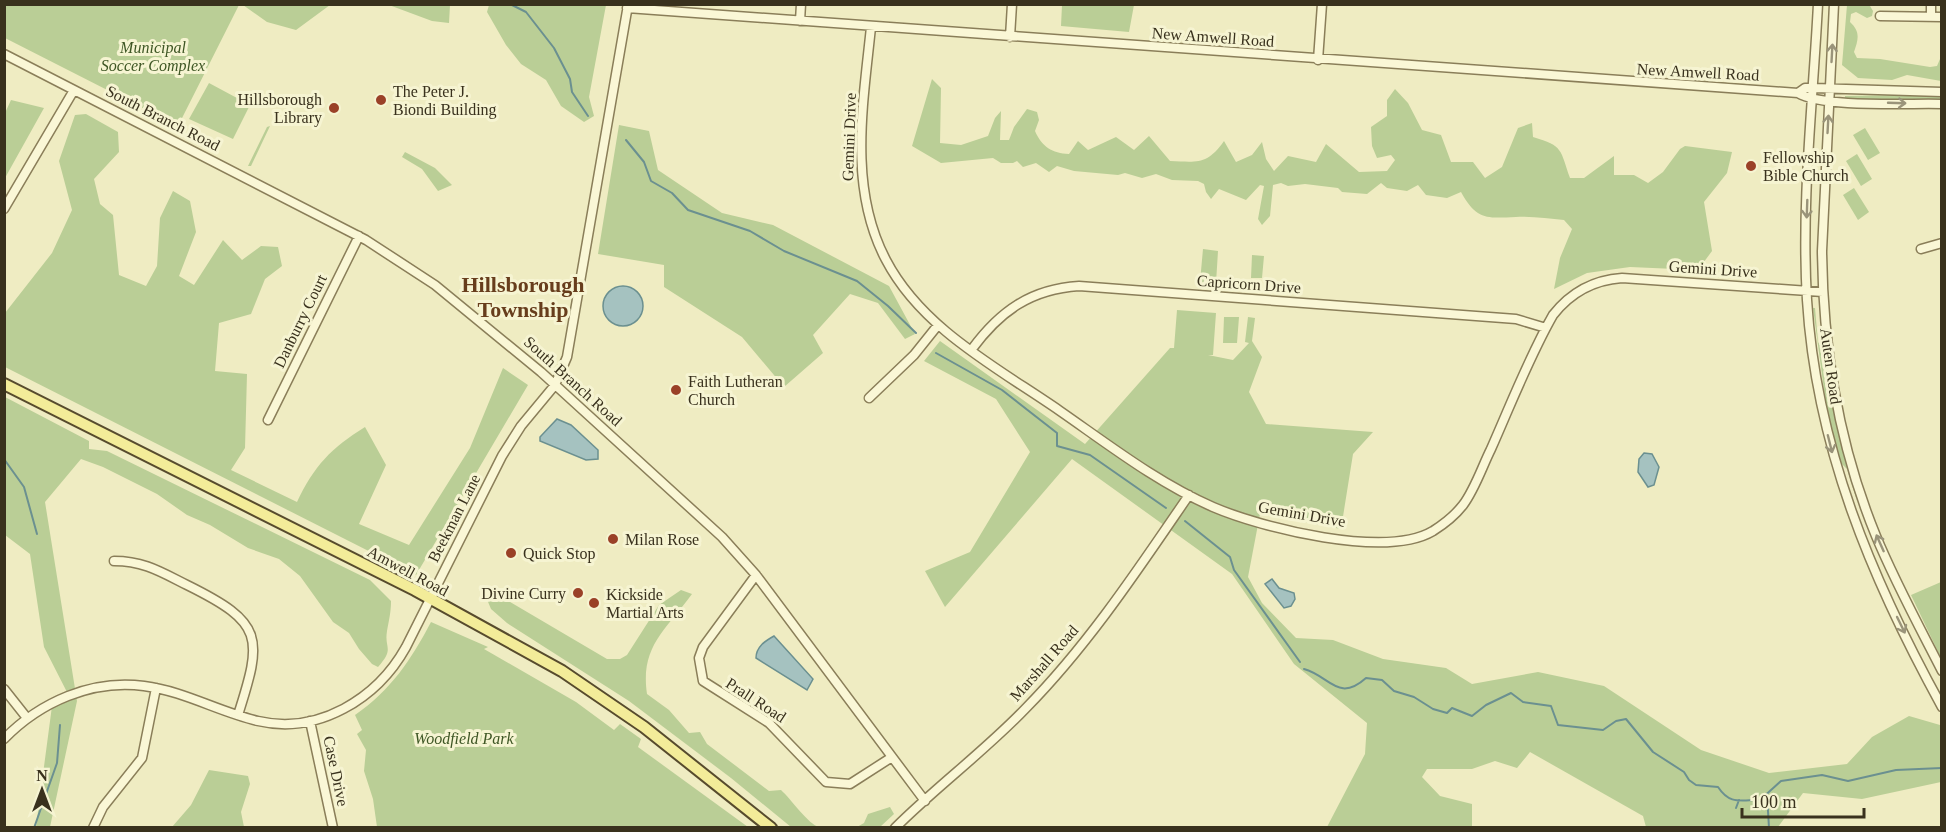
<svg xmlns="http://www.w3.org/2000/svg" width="1946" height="832" font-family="Georgia,serif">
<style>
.green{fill:#bace96}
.water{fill:#a5c2c0;stroke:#6b9090;stroke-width:1.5}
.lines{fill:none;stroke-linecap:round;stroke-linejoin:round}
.stream{stroke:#6b9090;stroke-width:2}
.minor-casing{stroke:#8a7e59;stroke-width:11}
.major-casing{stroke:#574b2d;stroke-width:14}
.minor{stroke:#faf7d6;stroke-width:8}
.major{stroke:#f3ec99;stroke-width:10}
.oneway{stroke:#9a947a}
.poi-dot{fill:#9a4127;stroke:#f6f4d2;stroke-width:2}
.labels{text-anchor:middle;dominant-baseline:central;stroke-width:6;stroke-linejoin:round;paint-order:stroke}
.street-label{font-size:16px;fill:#39311d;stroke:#f6f4d2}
.park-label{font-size:16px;font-style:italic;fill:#3e5624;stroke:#f6f4d2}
.poi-label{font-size:16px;fill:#39311d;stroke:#f6f4d2;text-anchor:start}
.district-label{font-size:22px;font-weight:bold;fill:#673d1c;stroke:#f6f4d2}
</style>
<rect width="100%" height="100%" fill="#efecc2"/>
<!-- green -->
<path class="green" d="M4,5L5,4L239,5L178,126L5,38Z
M243,5H330L296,30L267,22Z
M389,5H450L449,23L432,21Z
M489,5H606L589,97L594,116L584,122L561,106L546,80L521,64L506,45L487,12Z
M1062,5H1134L1129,32L1061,26Z
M1847,5L1870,6L1873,11L1872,16L1867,18L1856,12L1851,14L1850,22C1861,32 1858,40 1854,52L1857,58L1880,59L1930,67L1937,66L1940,59L1941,81L1907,75L1892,80L1858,78L1842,65Z
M932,79L941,88L940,143L961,145L988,136L995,118L1001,111L1000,140H1009L1014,127L1027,109L1037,112L1039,120L1035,131C1042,147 1052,153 1069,154L1078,141L1088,150L1116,137L1134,150L1149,136L1170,161C1198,162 1207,165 1224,141L1236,162L1252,155L1262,142L1266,159L1274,171L1288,156L1316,162L1326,144L1359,172L1387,171L1395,160L1391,155L1377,158L1372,146L1371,127L1387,116V100L1395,89L1408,103L1422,130L1441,135L1451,162H1473L1485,178L1502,167L1518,128L1532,123L1533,137C1564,146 1560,150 1570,178H1584L1614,156V175H1634L1648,183L1663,172L1680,149L1685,146L1732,152L1727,173L1704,202L1712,251L1698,270L1630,267L1587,273L1554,289L1560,258L1572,229L1564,220C1549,219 1532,216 1516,217C1487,218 1477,221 1461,192L1447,198L1426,195L1418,185L1407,191L1387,188L1381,183L1367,194L1342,192L1338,188L1305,184L1288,186L1281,183L1273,185L1270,216L1262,225L1258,219L1264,186L1260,185L1246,200L1219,189L1211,199L1206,192L1204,184L1198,181L1172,180L1156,174L1142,178L1125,173L1118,175L1074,171L1057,166L1049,172L1036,163L1023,167L1017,161L1013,163H1001L993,158L941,163L912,146Z
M209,83L250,105L233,139L189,119Z
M1906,95H1942L1941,101L1845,99V96Z
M11,100L44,108L5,178V113Z
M86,114L118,132L119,152L94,179L100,204L113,215L119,275L146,286L157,266L160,218L173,191L190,201L196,232L179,276L194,285L223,240L242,260L261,246L278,247L282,266L265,279L251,314L219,323L215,371L247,374L245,448L231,470L297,502C314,466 331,448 365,427L386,465L359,524L409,545L470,448L503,368L528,385L416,575L5,367V313L52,253L72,210L59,161L75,115Z
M619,125L649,131L658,170L722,213L773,225L889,286L915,334L905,339L878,303L850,294L813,335L823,353L784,387L742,337L664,287V265L598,254Z
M270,126L251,166H248L267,127Z
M1865,128L1880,153L1868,160L1853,135Z
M405,152L435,168L452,185L438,191L422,169L402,157Z
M1857,154L1872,179L1861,186L1846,161Z
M1854,188L1869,212L1858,220L1843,195Z
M1203,249L1218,251L1216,283L1200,282Z
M1252,255L1264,256L1262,278H1251Z
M1813,308H1815L1818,342L1824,352L1833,408L1858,504L1847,469L1840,462L1827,412Z
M1177,310L1216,313L1213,355H1208L1233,360L1249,343L1245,342L1248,317L1255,318L1252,341L1262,357L1249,392L1266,424L1373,432L1353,454L1341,529L1260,514L1248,577L1262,603L1296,638L1333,640L1383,659L1446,668L1472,684L1538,672L1604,686L1701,750L1769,773L1847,764L1872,737L1909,716L1940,725L1941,728V782L1862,799L1803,793L1778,827H1646L1643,816L1530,752L1517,768L1495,761L1472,769H1427L1422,777L1440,796L1472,804V827H1327L1365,754L1367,723L1294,664L1232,574L1072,459L945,607L925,571L970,552L1030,452L996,399L924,361L940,341L1085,444L1170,348H1174Z
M1224,317H1239L1237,343H1223Z
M5,397L89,441V449L107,451L370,580L391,601C391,612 389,620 387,631C384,649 395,648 378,667L372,664L359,649L349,633L333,622L300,576L279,559L248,548L210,525L187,515L157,494L103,467L81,459L45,502L77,701L50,827H36L52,706L70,698L44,647L30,554L5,535Z
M1941,582V658L1911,595Z
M481,585L607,659H620L627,655L659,605L681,590L692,594C666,630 640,646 647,694L669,710L689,733L700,732L707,744L769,791L781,790C791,799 809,825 819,827H791L731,778L629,701L507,623L491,609Z
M431,622L488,647L484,649L576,702L614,730L620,724L641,739L638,747L748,827H377L373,799L364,771L366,750L357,734L362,730L355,715C391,690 411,660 431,622Z
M209,770L248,776L250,784L241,812L244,827H172L191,805Z
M890,807L894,814L880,827H857L864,823L868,814Z"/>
<!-- water -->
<path class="water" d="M603 306a20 20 0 1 1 40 0a20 20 0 1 1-40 0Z
M557,419L571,425L598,450V459L586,460L540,441V437Z
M1644,453L1652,454L1659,467L1654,485L1648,487L1638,472L1639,459Z
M1272,579L1279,588L1294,593L1295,599L1291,606L1284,608L1265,584Z
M774,636L813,679L807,690L756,658C756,647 765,641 774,636Z"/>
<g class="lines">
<!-- stream -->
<path class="stream" d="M510,4L526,12L554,48L570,79L572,92L588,116
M626,140L644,162L651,181L672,193L688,210L750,231L784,251L857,281L888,306L916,333
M936,353L1002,390L1057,433V446L1090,455L1166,508
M4,459L24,487L37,534
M1185,521L1230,557L1234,570L1300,662
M1304,669C1330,676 1338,703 1366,678L1382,680L1394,691L1414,697L1433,709L1447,713L1452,708L1472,716L1486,705L1511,693L1523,702L1551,706L1558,725L1603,730L1616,721L1626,719L1653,752L1684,772L1689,780L1696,785L1718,787C1730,805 1740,800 1760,800L1781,781L1822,775L1848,781L1896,770L1942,768
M1767,794L1769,828
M1736,808L1739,800
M34,828L57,763L60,725"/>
<defs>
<path id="minor" d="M1818,4C1813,102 1801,202 1807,300C1816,447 1872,580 1942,707
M1834,4L1822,251C1823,348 1839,446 1876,536C1895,582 1919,626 1942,671
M1931,4V17
M627,8L1798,93C1823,108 1908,103 1942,104
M1880,16L1942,17
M800,21L801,4
M871,27C863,105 848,188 886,260C922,329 998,368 1060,411C1109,445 1158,483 1213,507C1262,528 1386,559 1433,531C1444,524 1456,514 1463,505C1475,489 1482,467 1491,449C1511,404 1529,357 1553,315C1571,292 1593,280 1622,278L1823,292
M1010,37L1012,4
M4,54L366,240L435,285L541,372L722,537L756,575L925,801
M1318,60L1322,4
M1798,93L1805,88H1814L1942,92
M4,209L74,90
M1921,249L1942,243
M972,349C1000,311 1031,289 1079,286L1516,319L1546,328
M869,398L914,355L938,325
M268,420L359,236
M114,561C144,561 161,572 187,585C264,623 263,637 238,715
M756,575L703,647L699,658L703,681L769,723L826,782L850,784L892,757
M4,689L27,718
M310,721L333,828
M4,739C40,702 92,679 144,686C184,691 219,712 258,721C318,735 377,699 406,647L502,456L521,426L555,385L567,357L628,5
M93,828L103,807L142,758L156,688
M895,828C937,786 985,751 1026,708C1089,644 1139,568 1189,495"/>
<path id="major" d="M4,384L415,590L562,671L644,727L771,828"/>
</defs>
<!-- minor casing -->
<use href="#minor" class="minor-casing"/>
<!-- major casing -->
<use href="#major" class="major-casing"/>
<!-- minor -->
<use href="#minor" class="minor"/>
<!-- major -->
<use href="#major" class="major"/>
</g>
<!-- one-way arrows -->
<defs><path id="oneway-shaft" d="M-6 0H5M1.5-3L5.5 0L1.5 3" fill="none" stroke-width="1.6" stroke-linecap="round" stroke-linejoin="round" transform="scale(1.5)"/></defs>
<g class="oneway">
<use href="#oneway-shaft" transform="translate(1832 53) rotate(-87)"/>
<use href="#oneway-shaft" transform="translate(1897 103) rotate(2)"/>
<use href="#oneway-shaft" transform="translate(1828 124) rotate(-87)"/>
<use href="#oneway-shaft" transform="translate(1807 209) rotate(92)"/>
<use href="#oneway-shaft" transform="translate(1830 444) rotate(76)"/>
<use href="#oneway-shaft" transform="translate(1880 543) rotate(-114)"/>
<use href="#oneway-shaft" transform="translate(1901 625) rotate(64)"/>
</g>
<!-- markers -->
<g class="poi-dot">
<circle cx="381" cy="100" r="6"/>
<circle cx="334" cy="108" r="6"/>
<circle cx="1751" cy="166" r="6"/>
<circle cx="676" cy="390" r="6"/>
<circle cx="613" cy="539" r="6"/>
<circle cx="511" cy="553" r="6"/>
<circle cx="578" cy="593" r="6"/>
<circle cx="594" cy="603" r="6"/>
</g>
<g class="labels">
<!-- street labels -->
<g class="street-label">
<text transform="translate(1213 37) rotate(4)">New Amwell Road</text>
<text transform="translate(1698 72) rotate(3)">New Amwell Road</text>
<text transform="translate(163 118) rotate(27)">South Branch Road</text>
<text transform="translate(849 137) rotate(-88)">Gemini Drive</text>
<text transform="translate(1713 269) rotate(4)">Gemini Drive</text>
<text transform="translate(1249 284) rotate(4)">Capricorn Drive</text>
<text transform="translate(300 321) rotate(-64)">Danburry Court</text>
<text transform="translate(1831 366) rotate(82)">Auten Road</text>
<text transform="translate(573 381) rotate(42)">South Branch Road</text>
<text transform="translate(1302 514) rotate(10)">Gemini Drive</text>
<text transform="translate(454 518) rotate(-63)">Beekman Lane</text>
<text transform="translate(408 571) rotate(28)">Amwell Road</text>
<text transform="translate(1044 663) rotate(-49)">Marshall Road</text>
<text transform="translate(756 700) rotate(33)">Prall Road</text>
<text transform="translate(336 771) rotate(78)">Case Drive</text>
</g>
<!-- park labels -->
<g class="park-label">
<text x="153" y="47">Municipal<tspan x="153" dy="18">Soccer Complex</tspan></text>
<text x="464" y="738">Woodfield Park</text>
</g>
<!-- poi labels -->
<g class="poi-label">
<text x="393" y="91">The Peter J.<tspan x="393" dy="18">Biondi Building</tspan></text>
<text x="322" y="99" text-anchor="end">Hillsborough<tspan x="322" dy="18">Library</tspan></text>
<text x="1763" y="157">Fellowship<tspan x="1763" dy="18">Bible Church</tspan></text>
<text x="688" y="381">Faith Lutheran<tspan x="688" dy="18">Church</tspan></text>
<text x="625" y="539">Milan Rose</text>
<text x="523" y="553">Quick Stop</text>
<text x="566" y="593" text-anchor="end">Divine Curry</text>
<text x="606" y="594">Kickside<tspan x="606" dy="18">Martial Arts</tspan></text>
</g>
<!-- district labels -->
<g class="district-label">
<text x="523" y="284">Hillsborough<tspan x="523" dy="25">Township</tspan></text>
</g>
</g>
<!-- border -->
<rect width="1946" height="832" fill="none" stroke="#39311d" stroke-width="12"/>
<!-- north arrow -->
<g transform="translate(42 790)" stroke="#f6f4d2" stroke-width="4.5" paint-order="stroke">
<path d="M0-4.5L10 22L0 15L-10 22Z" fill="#39311d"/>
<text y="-9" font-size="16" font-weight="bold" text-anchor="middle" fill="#39311d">N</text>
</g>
<!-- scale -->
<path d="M1742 808v9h122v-9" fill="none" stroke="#39311d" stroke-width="3"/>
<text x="1751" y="808" font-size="18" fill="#39311d" stroke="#f6f4d2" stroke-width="4.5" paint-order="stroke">100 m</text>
</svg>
